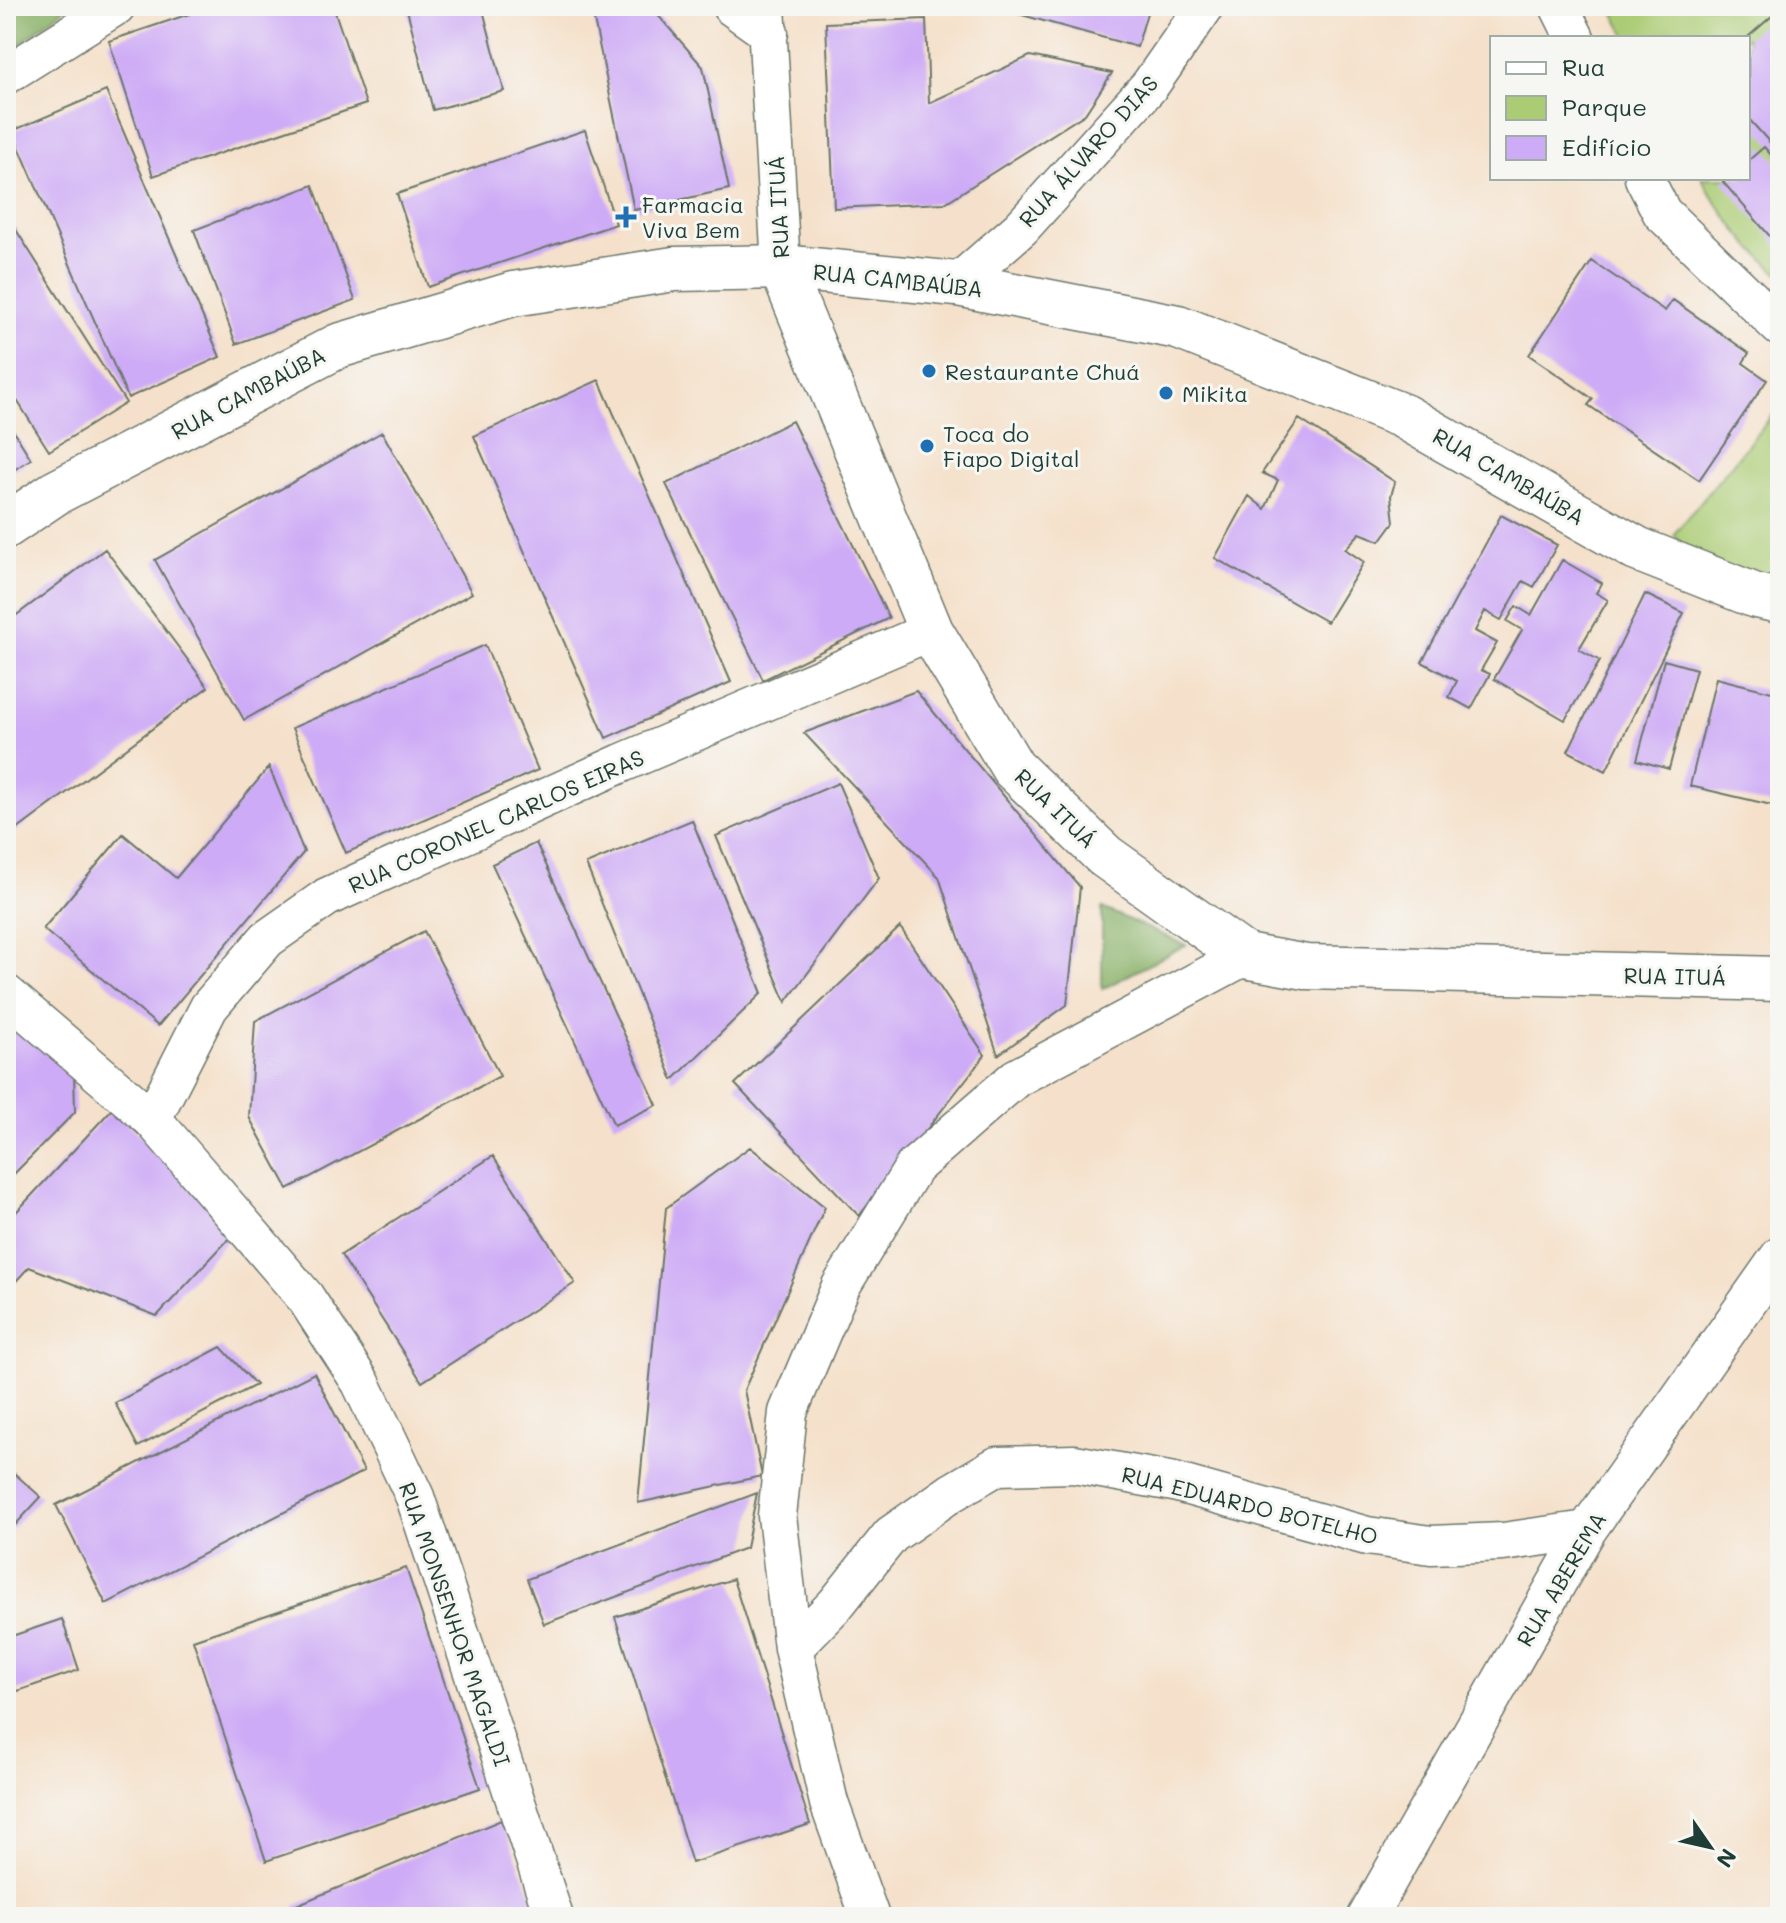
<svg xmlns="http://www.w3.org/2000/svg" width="1786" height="1923" font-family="Mali,sans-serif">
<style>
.green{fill:#abcc74;stroke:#658454;stroke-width:2}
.forest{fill:#88b066;stroke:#54764d;stroke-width:2}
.building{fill:#ceabf6}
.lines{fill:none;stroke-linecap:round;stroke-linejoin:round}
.minor-casing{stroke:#6a7669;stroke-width:41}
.tertiary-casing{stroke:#6a7669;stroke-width:47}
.minor{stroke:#fff;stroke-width:38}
.tertiary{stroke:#fff;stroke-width:44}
.poi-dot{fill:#1f6fb2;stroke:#f6f6f2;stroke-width:3}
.labels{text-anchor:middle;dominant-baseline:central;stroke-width:6;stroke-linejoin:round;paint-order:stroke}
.street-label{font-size:22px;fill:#1f3d34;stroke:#f6f6f2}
.poi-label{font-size:22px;fill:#1f3d34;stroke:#f6f6f2;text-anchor:start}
</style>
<rect width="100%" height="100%" fill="#f6f6f2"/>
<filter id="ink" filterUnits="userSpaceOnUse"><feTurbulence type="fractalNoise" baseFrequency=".0125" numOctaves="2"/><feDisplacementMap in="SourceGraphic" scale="16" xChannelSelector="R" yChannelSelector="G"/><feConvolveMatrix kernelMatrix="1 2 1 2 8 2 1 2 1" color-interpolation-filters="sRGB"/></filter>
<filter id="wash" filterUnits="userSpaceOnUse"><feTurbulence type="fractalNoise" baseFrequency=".006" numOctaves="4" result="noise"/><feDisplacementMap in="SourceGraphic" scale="32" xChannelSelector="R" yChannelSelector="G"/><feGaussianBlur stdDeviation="1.8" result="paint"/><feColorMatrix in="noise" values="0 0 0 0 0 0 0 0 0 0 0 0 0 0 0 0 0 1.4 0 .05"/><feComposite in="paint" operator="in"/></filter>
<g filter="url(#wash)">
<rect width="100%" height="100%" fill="#f5e1cb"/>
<!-- green -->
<path class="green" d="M1610,6H1780V275C1749,248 1721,214 1702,178H1748V38H1627Z
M1780,406V588L1694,567L1674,534Z"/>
<!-- forest -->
<path class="forest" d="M6,6H68L6,55Z
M1102,908L1186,945L1102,989Z"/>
<g id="blocks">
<!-- building -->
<path class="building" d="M213,6H333L366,104L153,176L109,41Z
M406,6H482L504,91L433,110Z
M591,6H650L703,67L729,189L634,210Z
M918,6H982L981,12L918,8Z
M1017,6H1149L1137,47L1015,13Z
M1780,9V154L1748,118V37Z
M926,19L929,103L1030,56L1112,73L1085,114L945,203L834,208L826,23Z
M106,91L220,357L128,398L12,131Z
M585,130L616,224L428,287L397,194Z
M1764,147L1780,165V248L1723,182L1728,178H1748V161Z
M313,185L355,300L236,344L194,230Z
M11,222L126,403L49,451L6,383V226Z
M1592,261L1665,311L1673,300L1749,353L1743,363L1767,380L1699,480L1588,405L1593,399L1529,355Z
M599,380L731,682L606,738L474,436Z
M6,419L31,459L6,475Z
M1299,419L1395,482L1391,496L1394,522L1380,541L1360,533L1345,549L1364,562L1327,622L1215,558L1249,496L1265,509L1278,480L1262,473Z
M792,421L889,618L763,680L666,484Z
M382,432L472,593L244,720L155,560Z
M1501,515L1557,545L1534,587L1523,581L1501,620L1485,611L1475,631L1497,643L1481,670L1490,674L1471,709L1449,697L1457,681L1422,662Z
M105,549L208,687L6,838V623Z
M1562,560L1602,583L1596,593L1608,600L1579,649L1600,661L1565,720L1494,679L1522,630L1507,621L1516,606L1531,615Z
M1645,594L1684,613L1606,771L1568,751Z
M485,645L538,770L346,853L292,728Z
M1664,660L1696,669L1669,769L1637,760Z
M1716,678L1780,694V807L1690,786Z
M916,691L1080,887L1067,1005L998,1055L939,877L804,733Z
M269,767L304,852L158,1026L43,929L123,834L176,878Z
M838,783L879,878L786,1002L716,836Z
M692,820L762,993L673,1080L586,864Z
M536,843L657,1105L614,1125L492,864Z
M900,927L985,1055L859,1216L735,1084Z
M424,931L500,1076L288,1189L249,1117L255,1021Z
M6,1002L74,1070L75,1112L6,1182Z
M112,1109L239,1228L157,1316L29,1267L6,1292V1223Z
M750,1147L825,1207L744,1390L762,1476L638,1503L666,1208Z
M493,1156L575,1283L422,1382L341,1255Z
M221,1347L256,1385L138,1447L115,1403Z
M314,1373L364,1471L106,1604L56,1505Z
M6,1466L41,1497L6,1535Z
M757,1493L746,1548L544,1624L527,1579Z
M406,1568L480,1788L266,1861L193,1640Z
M733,1579L810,1824L692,1863L615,1617Z
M62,1619L79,1670L6,1695V1638Z
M501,1820L541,1917H299L294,1906Z"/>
</g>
</g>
<g filter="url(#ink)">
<use href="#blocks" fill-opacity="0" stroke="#6a7669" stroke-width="2"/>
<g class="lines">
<defs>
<path id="minor" d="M731,6L769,33
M766,6L781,267
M1559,6L1575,38
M6,75L116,6
M1644,178L1662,213L1780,327
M957,284L1021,228L1150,85L1205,6
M6,994L152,1119L305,1297L361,1383L415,1497L554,1917
M152,1119L209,1007L267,939L327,897L622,763L931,631
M793,1648L836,1604L891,1535L951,1493L997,1466L1074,1464L1174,1482L1367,1536L1431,1545L1503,1542L1587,1530
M870,1917L829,1803L793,1648L777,1516L788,1412L841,1286L914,1167L1016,1078L1245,956
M1367,1917L1587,1530L1780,1256"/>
<path id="tertiary" d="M781,267L931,631L1013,768L1105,856L1245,956L1306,967L1780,979
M6,526L55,493L338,346L513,294L674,269L781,267L957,284L1178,327L1403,416L1637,549L1756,596L1780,601"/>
</defs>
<!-- minor casing -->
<use href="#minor" class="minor-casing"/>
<!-- tertiary casing -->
<use href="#tertiary" class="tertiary-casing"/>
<!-- minor -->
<use href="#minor" class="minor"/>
<!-- tertiary -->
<use href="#tertiary" class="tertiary"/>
</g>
</g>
<!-- markers -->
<g class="poi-dot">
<path d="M622 205h8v8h8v8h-8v8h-8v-8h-8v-8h8z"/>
<circle cx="929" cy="371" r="8"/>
<circle cx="1166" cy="393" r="8"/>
<circle cx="927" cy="446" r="8"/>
</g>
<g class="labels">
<!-- street labels -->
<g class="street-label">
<text transform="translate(1088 151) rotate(-48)">RUA ÁLVARO DIAS</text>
<text transform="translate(778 207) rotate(-93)">RUA ITUÁ</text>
<text transform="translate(898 280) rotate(6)">RUA CAMBAÚBA</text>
<text transform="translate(248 393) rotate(-28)">RUA CAMBAÚBA</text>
<text transform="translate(1509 476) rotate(30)">RUA CAMBAÚBA</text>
<text transform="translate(1056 808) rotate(44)">RUA ITUÁ</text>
<text transform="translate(496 821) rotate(-24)">RUA CORONEL CARLOS EIRAS</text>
<text transform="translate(1675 976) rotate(1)">RUA ITUÁ</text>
<text transform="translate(1250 1505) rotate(14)">RUA EDUARDO BOTELHO</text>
<text transform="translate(1561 1579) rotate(-59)">RUA ABEREMA</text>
<text transform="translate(455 1624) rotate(71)">RUA MONSENHOR MAGALDI</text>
</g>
<!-- poi labels -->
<g class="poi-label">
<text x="642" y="204">Farmacia<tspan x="642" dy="25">Viva Bem</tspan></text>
<text x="945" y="371">Restaurante Chuá</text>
<text x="1182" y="393">Mikita</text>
<text x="943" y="433">Toca do<tspan x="943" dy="25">Fiapo Digital</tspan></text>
</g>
</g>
<!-- margin -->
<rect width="1786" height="1923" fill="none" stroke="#f6f6f2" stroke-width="32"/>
<!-- legend -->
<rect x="1490" y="36" width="260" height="144" fill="#f6f6f2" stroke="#a0aca6" stroke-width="2"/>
<rect x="1506" y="62" width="40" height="12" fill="#ffffff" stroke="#a0aca6" stroke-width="2"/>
<text x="1562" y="76" font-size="24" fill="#1f3d34">Rua</text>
<rect x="1506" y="96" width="40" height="24" fill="#abcc74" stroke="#a0aca6" stroke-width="2"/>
<text x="1562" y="116" font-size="24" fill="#1f3d34">Parque</text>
<rect x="1506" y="136" width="40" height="24" fill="#ceabf6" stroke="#a0aca6" stroke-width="2"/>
<text x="1562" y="156" font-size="24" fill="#1f3d34">Edifício</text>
<!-- north arrow -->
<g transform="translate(1710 1847) rotate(124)" stroke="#f6f6f2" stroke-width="6" paint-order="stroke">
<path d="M0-6L14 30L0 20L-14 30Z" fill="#1f3d34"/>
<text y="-12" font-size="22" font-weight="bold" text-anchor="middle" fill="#1f3d34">N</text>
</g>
</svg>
